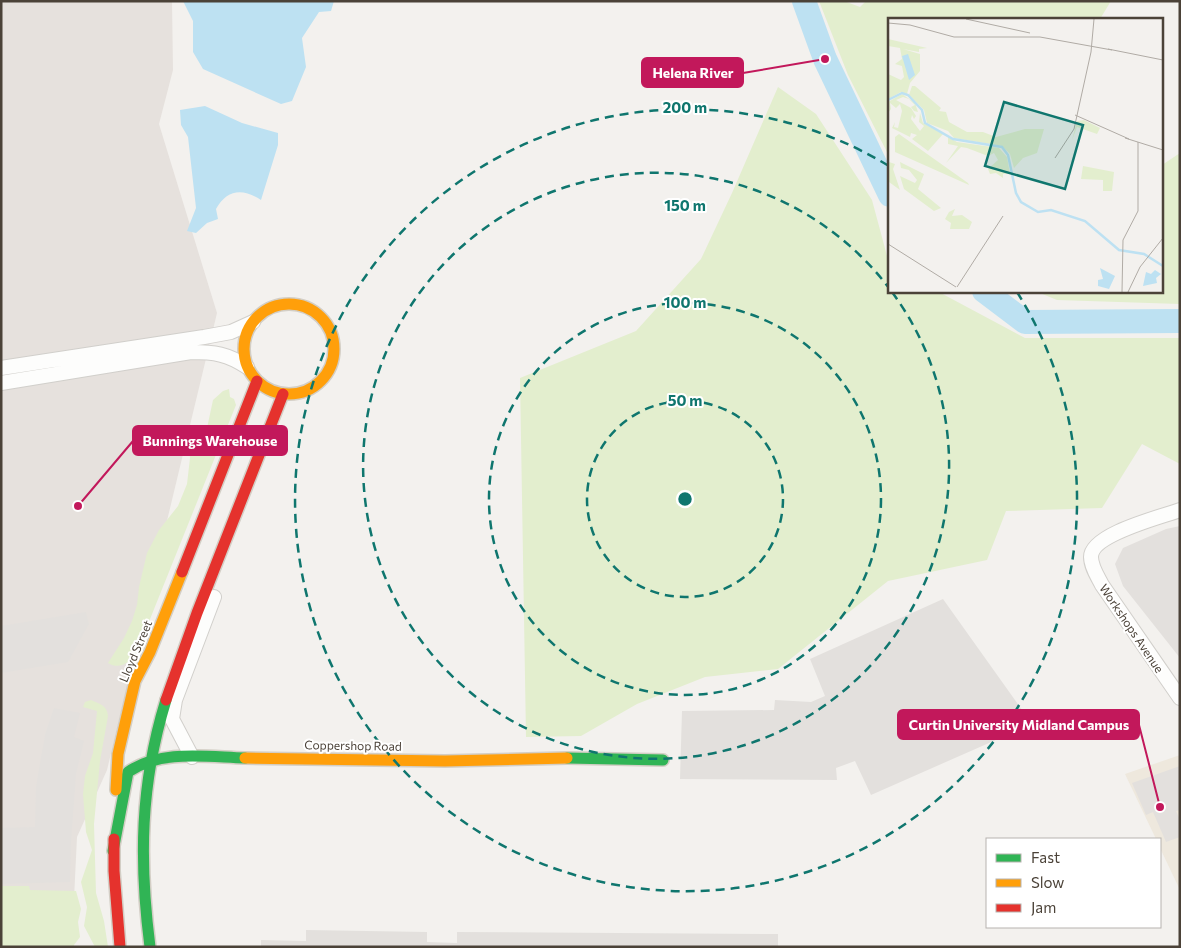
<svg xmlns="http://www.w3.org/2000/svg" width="1181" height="948" font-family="Commissioner,sans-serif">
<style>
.industrial{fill:#e6e1dd}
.education{fill:#eee8dd}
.green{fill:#e3eece}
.parking{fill:#e3e0dd}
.water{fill:#bde1f2}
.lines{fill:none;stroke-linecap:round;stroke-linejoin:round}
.river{stroke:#bde1f2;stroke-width:24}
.street-casing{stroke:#d1cfcb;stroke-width:16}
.fast-casing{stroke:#d3cec5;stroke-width:14}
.slow-casing{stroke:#d3cec5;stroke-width:14}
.jam-casing{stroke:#d3cec5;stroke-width:14}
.street{stroke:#fdfdfc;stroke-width:14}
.fast{stroke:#30b455;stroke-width:11}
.slow{stroke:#ff9f0a;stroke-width:11}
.jam{stroke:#e5322d;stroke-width:11}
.ring{fill:none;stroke:#0f766e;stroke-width:2.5;stroke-dasharray:9 6}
.labels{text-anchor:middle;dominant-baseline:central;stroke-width:4;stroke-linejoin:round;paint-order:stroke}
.street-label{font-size:12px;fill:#4b4238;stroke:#fff}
.inset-river{fill:none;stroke:#bde1f2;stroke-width:2.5}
.inset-road{fill:none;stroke:#b0aba5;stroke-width:1}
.view{fill:#0f766e;fill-opacity:0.15;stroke:#0f766e;stroke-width:2.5}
.inset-edge{fill:none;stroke:#4b4238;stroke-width:2.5}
.centre{fill:#0f766e;stroke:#fff;stroke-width:2.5}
.ring-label{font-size:15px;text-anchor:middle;font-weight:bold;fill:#0f766e;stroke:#fff;stroke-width:4;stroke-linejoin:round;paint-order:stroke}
.leader{fill:none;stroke:#c2185b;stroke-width:2}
.callout-dot{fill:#c2185b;stroke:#fff;stroke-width:2}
.callout{fill:#c2185b;stroke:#c2185b;stroke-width:2}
.callout-label{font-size:14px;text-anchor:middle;font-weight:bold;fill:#fff}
</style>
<rect width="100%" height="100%" fill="#f3f1ee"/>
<!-- industrial -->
<path class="industrial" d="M1,1H172L173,70L159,124L217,313L107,770L77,837L74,899L1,947Z"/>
<!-- education -->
<path class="education" d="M1180,755V890L1160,848V839H1156L1125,774Z"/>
<!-- green -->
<path class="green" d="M819,1H844L860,7L866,1H1111L1100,19H890V158L848,75Z
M778,87L816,114L872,200L890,267V291H937L1025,338H1180V464L1142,444L1102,508L1006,511L987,560L888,581L778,669L705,677L637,704L581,736L526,737L520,378L636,331L701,259L732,193Z
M1180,153V304L1057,300L1035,291H1162V165Z
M229,389L230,397L234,399L236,405L136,654C129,663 119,670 108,663L124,638L132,621L137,605L139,587L147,553L159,530L178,506L187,484L190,458L189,448L191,444L202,436L207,428L213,400L223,391Z
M91,700C100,704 107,705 108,716L100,761L94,824L96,893L104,921L108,947H95L84,926L87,907L81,882L92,850L86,832L83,794L85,776L93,753L97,711L83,707L85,702Z
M1,886H29L30,890L76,891L81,909L78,922L80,937L74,945V947H1Z"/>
<!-- parking -->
<path class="parking" d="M1180,526V658L1123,586L1115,564L1123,548L1166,529Z
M943,599L1032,724L871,795L855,761L836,768L837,780L680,779L682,711L774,710L775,700L811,702L825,696L810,659Z
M86,612L89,624L68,662L1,673V626Z
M54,708L80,713L74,737L84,741L76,774L71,841L70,882L1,884V828L35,827L36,787L45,735Z
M1180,766V810L1176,811L1180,820V837L1166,842L1153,812L1146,815L1132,783Z
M306,930L427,932V942L457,943V932L778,934V946L791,947H261V940L306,941Z"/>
<!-- water -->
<path class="water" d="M183,1H334L331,11L319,12L302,38L306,67L292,101L281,104L203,69L193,52V21Z
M205,106L242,123L278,133V145L261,200C243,188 227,189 216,209L218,219L207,223L196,233L187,231L196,208L188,137L181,125L180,110Z"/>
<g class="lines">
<!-- river -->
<path class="river" d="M804,1L825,59L890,195
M984,291L1025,322L1180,321"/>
<defs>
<path id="street" d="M1,368L204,337L231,332L253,322
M1,383L191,352C214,352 228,354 247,367
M1180,510C1161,517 1091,534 1091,557C1091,567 1098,577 1102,585L1180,698
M192,757L172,719L175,700L214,597"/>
<path id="fast" d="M567,758L663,760
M113,851L128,772C161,749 207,757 245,758
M150,947C139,861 140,784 166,700"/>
<path id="slow" d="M244 349a45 45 0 1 1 90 0a45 45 0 1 1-90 0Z
M245,758L445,761L567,758
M116,790L118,754L135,681L150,652L182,572"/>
<path id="jam" d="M182,572L257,381
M166,700L197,613L283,394
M114,839V871L120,947"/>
</defs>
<!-- street casing -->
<use href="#street" class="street-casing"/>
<!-- fast casing -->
<use href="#fast" class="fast-casing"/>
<!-- slow casing -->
<use href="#slow" class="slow-casing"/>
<!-- jam casing -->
<use href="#jam" class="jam-casing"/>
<!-- street -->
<use href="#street" class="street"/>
<!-- fast -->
<use href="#fast" class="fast"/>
<!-- slow -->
<use href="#slow" class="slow"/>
<!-- jam -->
<use href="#jam" class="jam"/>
</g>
<!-- distance rings -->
<g class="ring">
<circle cx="685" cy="499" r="98"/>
<circle cx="685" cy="499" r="196"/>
<path d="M892 292A293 293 0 1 1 889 288"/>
<path d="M1017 292A391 391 0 1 1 889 166"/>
</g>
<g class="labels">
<!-- street labels -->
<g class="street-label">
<text transform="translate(1132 628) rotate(56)">Workshops Avenue</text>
<text transform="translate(135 651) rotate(-67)">Lloyd Street</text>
<text transform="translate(353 745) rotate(1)">Coppershop Road</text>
</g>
</g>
<!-- overview -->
<g transform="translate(888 18)">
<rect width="275" height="275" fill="#f3f1ee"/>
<path d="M0,21L39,30L31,31V34L15,31L32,36V53L22,65L19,76L13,74L0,81V56L13,62L16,59L14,48L7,46L14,41L12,30L0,28ZM24,68H27L53,90L51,93L58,94L61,104L79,114H95L108,119L137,111H156L149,135L135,140L126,150L122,136L114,128L66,120L60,113L39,105L36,92L21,77ZM14,76L27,85L30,94L26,93L23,89L27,87L21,81L15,79L8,82L23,90L28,98L26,101L24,97L23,101L32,113L36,108L31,104L32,95L35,105L55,116L40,133L24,121L29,117L23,115L22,119L4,110L7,104L6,109L10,110L14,93L12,86L8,90L2,85L3,91L0,95V84ZM196,102L212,110L209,116L189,109L184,122L189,103ZM11,116L80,165L81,167L7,134V119ZM60,119L69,124L111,130L119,139L122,156H115V160L108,155L102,156L100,151L110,142L106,135L100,138L79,130L73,129L58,145L70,128L60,126ZM1,144L7,146L5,151L12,172L1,164ZM12,144L36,156L30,171L53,190L46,193L16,171L12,158L27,165L29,162L21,152L13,150ZM195,148L226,154L224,173H215V162L193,161ZM67,191L64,198L74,197L84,204L81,211H62L63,205L57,201L61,194Z" fill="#e3eece"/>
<path d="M20,36L27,57L21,62L14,38ZM212,250L227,258L221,271L210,268V262L215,261ZM267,252L273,256L268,260L269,265L255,268L258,254L263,256Z" fill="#bde1f2"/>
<path class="inset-river" d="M0,82L14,75L20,77L34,92L37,105L65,121L114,129L120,137L128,175L133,184L150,194L163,192L197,203L231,232L256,236L275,248"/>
<path class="inset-road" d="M78,1L142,15M0,5L22,7L66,19H152L224,32M220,31L275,42M187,97L241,121M237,120L275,132M167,140L186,111L203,34L206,1M0,226L68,269M69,269L115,198M234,274L235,222L250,193V124M240,274L252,249L275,220"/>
<path class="view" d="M116,84L195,107L177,171L97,148Z"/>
<rect width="275" height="275" class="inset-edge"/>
</g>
<circle cx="685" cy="499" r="8" class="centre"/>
<g class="ring-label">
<text x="685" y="113">200 m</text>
<text x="685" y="211">150 m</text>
<text x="685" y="308">100 m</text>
<text x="685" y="406">50 m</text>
</g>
<!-- callouts -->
<path class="leader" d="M825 59L743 73M78 506L133 441M1160 807L1139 725"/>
<g class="callout-dot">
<circle cx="825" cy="59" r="5"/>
<circle cx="78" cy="506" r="5"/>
<circle cx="1160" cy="807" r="5"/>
</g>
<g class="callout">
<rect x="642" y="58" width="101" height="29" rx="5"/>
<rect x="133" y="426" width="154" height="29" rx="5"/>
<rect x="898" y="710" width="241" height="29" rx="5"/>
</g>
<g class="callout-label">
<text x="693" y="78">Helena River</text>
<text x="210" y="446">Bunnings Warehouse</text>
<text x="1019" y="730">Curtin University Midland Campus</text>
</g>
<!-- border -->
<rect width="1181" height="948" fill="none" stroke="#4b4238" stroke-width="5"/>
<!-- legend -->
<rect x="986" y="838" width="175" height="90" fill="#ffffff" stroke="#b7b3af"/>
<rect x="996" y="854" width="25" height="8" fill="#30b455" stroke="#b7b3af"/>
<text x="1031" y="863" font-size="15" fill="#4b4238">Fast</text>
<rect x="996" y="879" width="25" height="8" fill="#ff9f0a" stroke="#b7b3af"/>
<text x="1031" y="888" font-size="15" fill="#4b4238">Slow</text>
<rect x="996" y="904" width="25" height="8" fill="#e5322d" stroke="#b7b3af"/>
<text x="1031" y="913" font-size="15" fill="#4b4238">Jam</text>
</svg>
